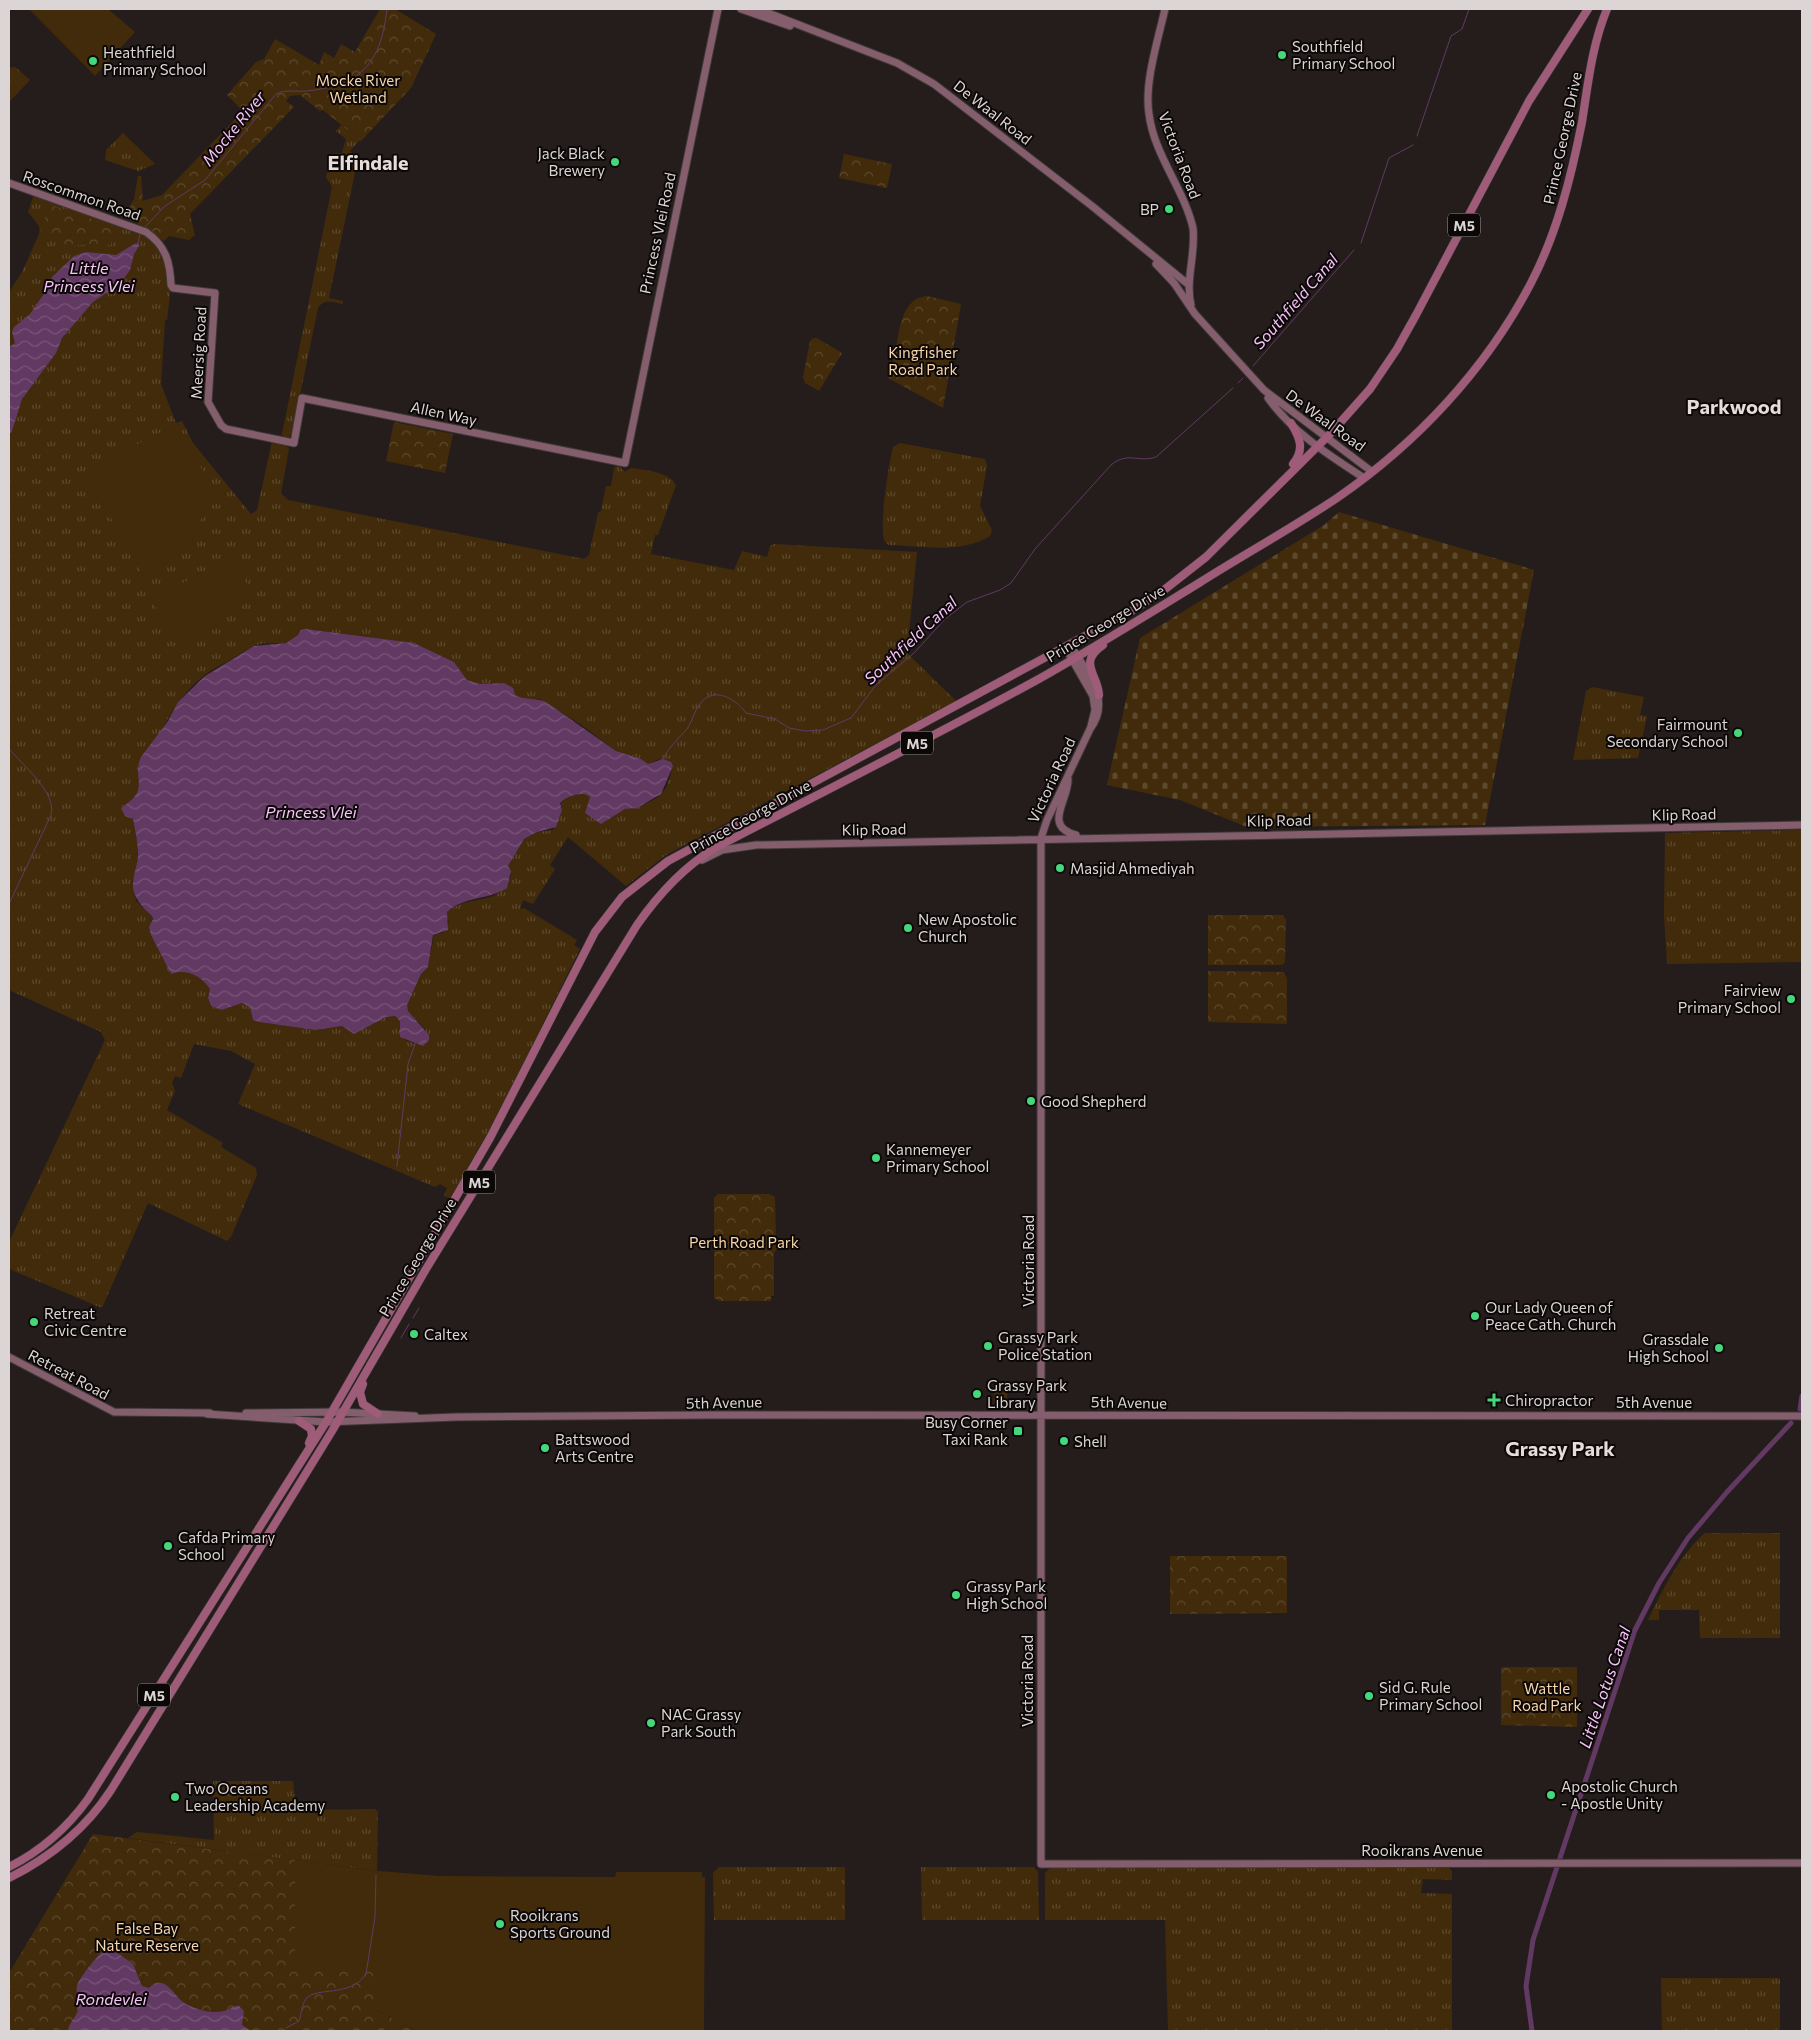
<svg xmlns="http://www.w3.org/2000/svg" width="1811" height="2040" font-family="Commissioner,sans-serif">
<style>
.grass{fill:url(#grass-tufts);fill-rule:evenodd}
.cemetery{fill:url(#cemetery-stones)}
.park{fill:url(#park-crowns)}
.garden{fill:#422b0a}
.water{fill:url(#water-waves)}
.lines{fill:none;stroke-linecap:round;stroke-linejoin:round}
.stream{stroke:#623963;stroke-width:1}
.canal{stroke:#623963;stroke-width:5}
.secondary-casing{stroke:#3f3838;stroke-width:9}
.primary-casing{stroke:#3f3838;stroke-width:9}
.secondary{stroke:#845e6d;stroke-width:7}
.primary{stroke:#9e5c79;stroke-width:8}
.poi-dot{fill:#44d77b;stroke:#0c0808;stroke-width:2}
.labels{text-anchor:middle;dominant-baseline:central;stroke-width:4;stroke-linejoin:round;paint-order:stroke}
.shield{fill:#0c0808;stroke:#9e9898;stroke-width:1}
.shield-label{font-size:14px;font-weight:bold;fill:#dcd5d5}
.poi-label{font-size:15px;fill:#dcd5d5;stroke:#0c0808;text-anchor:start}
.park-label{font-size:15px;fill:#f8d5aa;stroke:#0c0808}
.street-label{font-size:15px;fill:#dcd5d5;stroke:#0c0808}
.water-label{font-size:16px;font-style:italic;fill:#f8c3f9;stroke:#0c0808}
.district-label{font-size:20px;font-weight:bold;fill:#e7dbdb;stroke:#0c0808}
</style>
<defs>
<pattern id="grass-tufts" width="24" height="20" patternUnits="userSpaceOnUse" patternTransform="scale(1.25)"><rect width="24" height="20" fill="#422b0a"/><path d="M3 7l-1-3M5 7V3M7 7l1-3M15 17l-1-3M17 17v-4M19 17l1-3" fill="none" stroke="#5d492d"/></pattern>
<pattern id="cemetery-stones" width="16" height="16" patternUnits="userSpaceOnUse" patternTransform="scale(1.25)"><rect width="16" height="16" fill="#422b0a"/><path d="M2 7V4a2 2 0 0 1 4 0v3zM10 15v-3a2 2 0 0 1 4 0v3z" fill="#5d492d"/></pattern>
<pattern id="park-crowns" width="20" height="18" patternUnits="userSpaceOnUse" patternTransform="scale(1.25)"><rect width="20" height="18" fill="#422b0a"/><path d="M2 6a3 3 0 1 1 6 0M12 15a3 3 0 1 1 6 0" fill="none" stroke="#5d492d"/></pattern>
<pattern id="water-waves" width="16" height="10" patternUnits="userSpaceOnUse" patternTransform="scale(1.25)"><rect width="16" height="10" fill="#623963"/><path d="M0 5q4-4 8 0t8 0" fill="none" stroke="#785578"/></pattern>
</defs>
<rect width="100%" height="100%" fill="#251d1c"/>
<!-- grass -->
<path class="grass" d="M15,67L30,80L9,102V68Z
M341,125L360,140L350,151L358,158L329,298L343,301V304C333,302 324,298 318,308L292,434L287,439L284,438L282,434L332,187L326,177L332,154L342,153L346,139L336,131Z
M123,133L152,161L155,164L138,171L105,160L106,150Z
M34,194L139,229L161,245L171,285L167,320H165L161,384L176,423L182,421L193,443L251,514L257,510L272,441L285,444L289,449L281,493L288,500L584,559L589,555L598,513L601,511L606,486H611L614,468L618,465L625,472L631,468C644,470 670,472 676,485L658,535H655L651,554L734,570L742,551L767,557L770,546L774,544L917,552L907,653L956,701L666,855L626,886L568,837L550,865L555,869L533,904L523,900L520,909L524,908L577,940L574,945L580,949L498,1115L450,1198L444,1196L447,1188L440,1184L435,1187L238,1104L255,1064L231,1051L194,1044L181,1078L175,1076L172,1083L175,1091L167,1110L223,1143L221,1147L256,1168L257,1175L231,1237L227,1241L148,1203L102,1308L9,1269V1242L105,1040L101,1032L9,990V292L22,272L40,232L39,226L28,212ZM306,629L414,643L454,662L467,680L480,684L504,683L515,695L524,700L540,699L583,726L616,751L641,759L648,764L659,759L672,771L666,788L657,798L637,808L625,809L610,818L588,803L590,797L588,794C578,792 568,796 561,803L562,810L553,830L537,832L524,839L508,866L511,876C508,881 506,887 502,890C491,903 463,897 447,912L446,917L449,922L443,933L434,935L428,967L421,974L406,1005L408,1011L426,1030L423,1046L405,1040L400,1021L395,1016L386,1017L354,1034L342,1026L315,1030L259,1022L253,1020L250,1007L242,1003L222,1010L211,1006L208,998L210,989C201,975 186,968 171,974L151,935L152,916L136,901L132,882L137,868L138,846L133,819L121,808C134,800 143,789 139,773C160,735 177,689 217,667C229,661 242,652 254,646C272,638 287,652 302,630Z
M900,443L985,459L987,465L980,506L992,530L990,536C961,554 922,546 889,545L885,542C878,529 889,464 893,447Z
M1592,687L1644,697L1640,715L1647,716L1638,758L1573,760L1586,691Z
M1802,830V962L1667,964L1664,916L1665,833Z
M994,1383H1007V1403H994Z
M1705,1533H1780V1638H1700L1699,1610H1659V1620H1648C1663,1590 1679,1555 1705,1533Z
M213,1781H293L296,1810L375,1809L378,1812L377,1871L128,1838L137,1832L214,1840Z
M719,1867H845V1920H714L713,1873Z
M921,1867H1034L1038,1872L1039,1920H922Z
M1051,1867H1448L1452,1871V1880L1423,1879L1421,1893L1452,1894V2031H1168L1165,1920H1045V1873Z
M1661,1978H1780V2031H1662Z"/>
<!-- cemetery -->
<path class="cemetery" d="M1339,512L1534,570L1485,825L1247,827L1180,800L1107,785L1140,638L1324,525Z"/>
<!-- park -->
<path class="park" d="M380,9H395L436,34L411,88L361,141L323,110L320,111L300,95L290,96L286,101L294,107L190,214L195,235L189,240L169,236L164,241L137,223L124,218L134,199L138,176H141L143,201L162,195L243,111L227,95L256,62L264,59L275,39L319,65L324,52L334,58L341,44L355,52Z
M844,154L892,164L887,188L839,178Z
M51,205L115,227L111,245C95,245 79,242 65,250L42,224Z
M927,296L961,304L943,408L888,378C901,353 893,299 927,296Z
M817,338L842,353L819,391L805,383L803,377L810,341L813,338Z
M394,422L453,434L445,473L386,461Z
M1208,915H1283L1286,920L1285,962L1282,965H1208Z
M1208,971L1283,972L1287,978V1024L1208,1022Z
M718,1194H769L775,1197L776,1239L779,1246L774,1253V1296H771V1301H719L714,1298V1198Z
M1170,1556H1287V1613L1170,1614Z
M1501,1667H1577V1727L1501,1725Z
M93,1834L295,1860V1971H376V2010L417,2031H9V1973Z"/>
<!-- garden -->
<path class="garden" d="M29,9H108L135,32L95,76Z
M171,427C185,448 203,467 214,489L188,550L143,576L85,471Z
M230,557L256,598L175,643L152,600Z
M295,1860L368,1870L439,1876L615,1877L616,1872H702V1877H705L704,2031H417L376,2010V1971H295Z"/>
<!-- water -->
<path class="water" d="M136,243L139,246L134,254L130,270L120,284L93,302L62,338L56,353L22,399L12,431L9,435V347L15,343L12,332L14,327L30,314L50,285L52,277L74,256L86,252L116,255Z
M306,629L414,643L454,662L467,680L480,684L504,683L513,688L515,695C526,701 535,697 546,702L616,751L641,759L648,764L663,759L671,762L673,766L661,794L637,808L625,809L601,824L585,813L590,797L588,795C578,792 568,796 560,803L562,810L556,827L537,832L524,839L508,866L511,871L507,888C489,900 464,896 447,912L448,930L433,935L428,967L421,974L407,1005L408,1011L429,1035V1040L423,1046L400,1037V1021L395,1016L386,1017L354,1034L342,1026L315,1030L259,1022L253,1020L250,1007L242,1003L222,1010L211,1006L208,998L210,989C202,976 186,968 171,974L151,935L149,927L153,919L152,916C142,907 131,896 133,881C134,872 138,864 138,854C138,842 135,831 133,819L125,816L121,808C152,788 131,779 141,757L168,721L178,702L205,676L254,646L286,643L298,635L301,630Z
M109,1947L133,1964L142,1986L149,1988C166,1972 174,1998 186,2004C198,2010 211,2014 224,2011C230,2010 233,2005 239,2006L244,2011L242,2025L251,2031H68C69,2022 76,2018 78,2010C80,2002 75,1994 77,1986C78,1979 103,1948 109,1947Z"/>
<g class="lines">
<!-- stream -->
<path class="stream" d="M1417,136L1451,36L1462,29L1469,9
M144,228L165,206L205,180L276,94C285,89 297,92 307,91C362,85 381,63 387,9
M1361,243L1389,158L1413,145
M138,244L140,233
M1253,366L1354,250
M1238,383L1243,378
M9,749C23,765 57,793 51,815L9,904
M663,759C669,747 678,739 687,729C692,722 694,712 699,705C713,685 735,698 746,713L775,719L789,728L805,731L823,730L851,718L876,685L914,653L945,619L967,602L1000,590L1011,583L1035,549L1111,465C1128,451 1138,463 1156,457L1233,388
M397,1166L408,1064L415,1044
M413,1318L419,1308
M401,1338L409,1324
M286,2028L299,2021C301,2015 302,2004 306,1999C316,1986 350,1998 366,1974L375,1917L376,1875"/>
<!-- canal -->
<path class="canal" d="M1800,1409L1802,1396
M1532,2031L1526,1986L1533,1940L1635,1630L1659,1583L1688,1538L1727,1492L1791,1423"/>
<defs>
<path id="secondary" d="M741,9L790,26
M758,9L897,63L934,84L1092,206L1189,285
M1165,9C1158,40 1144,83 1149,114C1154,155 1184,189 1193,228C1196,254 1185,280 1191,305
M9,183L146,232C166,246 170,262 171,285L173,288L215,293L208,402L221,425L226,429L294,443L302,398L625,463L718,9
M1156,264L1174,283L1195,314L1264,390L1371,471
M1268,398C1292,432 1330,456 1364,478
M1070,644C1085,671 1113,699 1090,729L1047,820L1041,838V1864L1802,1863
M1065,647L1093,696L1095,710L1091,726
M1068,779C1069,800 1042,826 1076,835
M702,860L722,850L756,845L1802,825
M9,1357L114,1412L210,1413
M246,1413L341,1412L415,1416
M207,1414L326,1422L456,1417L710,1415L1802,1416"/>
<path id="primary" d="M1291,423C1300,438 1305,449 1293,464
M1099,695C1098,674 1077,663 1103,645
M363,1384L360,1392L363,1404L378,1414
M299,1421L311,1429L312,1436L309,1443
M9,1867C41,1851 67,1828 88,1799L326,1422L490,1138L595,932L622,897L668,861L1135,609L1164,590L1206,557L1330,434L1370,389L1397,349L1416,315L1529,101L1588,9
M9,1878C51,1857 85,1830 111,1790L332,1431L426,1269L637,925C658,895 682,868 715,848C822,792 931,738 1037,680C1092,649 1145,616 1199,583C1245,554 1292,528 1337,498C1417,443 1486,369 1531,283C1557,233 1571,178 1582,122C1588,84 1592,45 1607,9"/>
</defs>
<!-- secondary casing -->
<use href="#secondary" class="secondary-casing"/>
<!-- primary casing -->
<use href="#primary" class="primary-casing"/>
<!-- secondary -->
<use href="#secondary" class="secondary"/>
<!-- primary -->
<use href="#primary" class="primary"/>
</g>
<!-- markers -->
<g class="poi-dot">
<circle cx="1282" cy="55" r="5"/>
<circle cx="93" cy="61" r="5"/>
<circle cx="615" cy="162" r="5"/>
<circle cx="1169" cy="209" r="5"/>
<circle cx="1738" cy="733" r="5"/>
<circle cx="1060" cy="868" r="5"/>
<circle cx="908" cy="928" r="5"/>
<circle cx="1791" cy="999" r="5"/>
<circle cx="1031" cy="1101" r="5"/>
<circle cx="876" cy="1158" r="5"/>
<circle cx="1475" cy="1316" r="5"/>
<circle cx="34" cy="1322" r="5"/>
<circle cx="414" cy="1334" r="5"/>
<circle cx="988" cy="1346" r="5"/>
<circle cx="1719" cy="1348" r="5"/>
<circle cx="977" cy="1394" r="5"/>
<path d="M1491.5 1392.5h5v5h5v5h-5v5h-5v-5h-5v-5h5z"/>
<rect x="1013" y="1426" width="10" height="10" rx="2.5"/>
<circle cx="1064" cy="1441" r="5"/>
<circle cx="545" cy="1448" r="5"/>
<circle cx="168" cy="1546" r="5"/>
<circle cx="956" cy="1595" r="5"/>
<circle cx="1369" cy="1696" r="5"/>
<circle cx="651" cy="1723" r="5"/>
<circle cx="1551" cy="1795" r="5"/>
<circle cx="175" cy="1797" r="5"/>
<circle cx="500" cy="1924" r="5"/>
</g>
<g class="labels">
<!-- shield labels -->
<g class="shield">
<rect x="1448" y="213.5" width="32" height="23" rx="4"/>
<rect x="901" y="731.5" width="32" height="23" rx="4"/>
<rect x="463" y="1170.5" width="32" height="23" rx="4"/>
<rect x="138" y="1683.5" width="32" height="23" rx="4"/>
</g>
<g class="shield-label">
<text x="1464" y="225">M5</text>
<text x="917" y="743">M5</text>
<text x="479" y="1182">M5</text>
<text x="154" y="1695">M5</text>
</g>
<!-- poi labels -->
<g class="poi-label">
<text x="1292" y="46">Southfield<tspan x="1292" dy="17">Primary School</tspan></text>
<text x="103" y="52">Heathfield<tspan x="103" dy="17">Primary School</tspan></text>
<text x="605" y="153" text-anchor="end">Jack Black<tspan x="605" dy="17">Brewery</tspan></text>
<text x="1159" y="209" text-anchor="end">BP</text>
<text x="1728" y="724" text-anchor="end">Fairmount<tspan x="1728" dy="17">Secondary School</tspan></text>
<text x="1070" y="868">Masjid Ahmediyah</text>
<text x="918" y="919">New Apostolic<tspan x="918" dy="17">Church</tspan></text>
<text x="1781" y="990" text-anchor="end">Fairview<tspan x="1781" dy="17">Primary School</tspan></text>
<text x="1041" y="1101">Good Shepherd</text>
<text x="886" y="1149">Kannemeyer<tspan x="886" dy="17">Primary School</tspan></text>
<text x="1485" y="1307">Our Lady Queen of<tspan x="1485" dy="17">Peace Cath. Church</tspan></text>
<text x="44" y="1313">Retreat<tspan x="44" dy="17">Civic Centre</tspan></text>
<text x="424" y="1334">Caltex</text>
<text x="998" y="1337">Grassy Park<tspan x="998" dy="17">Police Station</tspan></text>
<text x="1709" y="1339" text-anchor="end">Grassdale<tspan x="1709" dy="17">High School</tspan></text>
<text x="987" y="1385">Grassy Park<tspan x="987" dy="17">Library</tspan></text>
<text x="1505" y="1400">Chiropractor</text>
<text x="1008" y="1422" text-anchor="end">Busy Corner<tspan x="1008" dy="17">Taxi Rank</tspan></text>
<text x="555" y="1439">Battswood<tspan x="555" dy="17">Arts Centre</tspan></text>
<text x="1074" y="1441">Shell</text>
<text x="178" y="1537">Cafda Primary<tspan x="178" dy="17">School</tspan></text>
<text x="966" y="1586">Grassy Park<tspan x="966" dy="17">High School</tspan></text>
<text x="1379" y="1687">Sid G. Rule<tspan x="1379" dy="17">Primary School</tspan></text>
<text x="661" y="1714">NAC Grassy<tspan x="661" dy="17">Park South</tspan></text>
<text x="1561" y="1786">Apostolic Church<tspan x="1561" dy="17">- Apostle Unity</tspan></text>
<text x="185" y="1788">Two Oceans<tspan x="185" dy="17">Leadership Academy</tspan></text>
<text x="510" y="1915">Rooikrans<tspan x="510" dy="17">Sports Ground</tspan></text>
</g>
<!-- park labels -->
<g class="park-label">
<text x="358" y="80">Mocke River<tspan x="358" dy="17">Wetland</tspan></text>
<text x="923" y="352">Kingfisher<tspan x="923" dy="17">Road Park</tspan></text>
<text x="744" y="1242">Perth Road Park</text>
<text x="1547" y="1688">Wattle<tspan x="1547" dy="17">Road Park</tspan></text>
<text x="147" y="1928">False Bay<tspan x="147" dy="17">Nature Reserve</tspan></text>
</g>
<!-- street labels -->
<g class="street-label">
<text transform="translate(993 112) rotate(38)">De Waal Road</text>
<text transform="translate(1562 138) rotate(-78)">Prince George Drive</text>
<text transform="translate(1180 155) rotate(69)">Victoria Road</text>
<text transform="translate(82 195) rotate(19)">Roscommon Road</text>
<text transform="translate(657 233) rotate(-78)">Princess Vlei Road</text>
<text transform="translate(198 353) rotate(-87)">Meersig Road</text>
<text transform="translate(444 413) rotate(12)">Allen Way</text>
<text transform="translate(1326 420) rotate(36)">De Waal Road</text>
<text transform="translate(1105 623) rotate(-31)">Prince George Drive</text>
<text transform="translate(1051 780) rotate(-65)">Victoria Road</text>
<text transform="translate(1684 814) rotate(-1)">Klip Road</text>
<text transform="translate(750 816) rotate(-29)">Prince George Drive</text>
<text transform="translate(1279 820) rotate(-1)">Klip Road</text>
<text transform="translate(874 829) rotate(-1)">Klip Road</text>
<text transform="translate(417 1257) rotate(-59)">Prince George Drive</text>
<text transform="translate(1028 1261) rotate(-90)">Victoria Road</text>
<text transform="translate(69 1374) rotate(28)">Retreat Road</text>
<text transform="translate(724 1402) rotate(-1)">5th Avenue</text>
<text transform="translate(1129 1402) rotate(1)">5th Avenue</text>
<text x="1654" y="1402">5th Avenue</text>
<text transform="translate(1027 1681) rotate(-90)">Victoria Road</text>
<text x="1422" y="1850">Rooikrans Avenue</text>
</g>
<!-- water labels -->
<g class="water-label">
<text transform="translate(233 128) rotate(-51)">Mocke River</text>
<text x="89" y="267">Little<tspan x="89" dy="18">Princess Vlei</tspan></text>
<text transform="translate(1295 301) rotate(-49)">Southfield Canal</text>
<text transform="translate(910 640) rotate(-43)">Southfield Canal</text>
<text x="311" y="811">Princess Vlei</text>
<text transform="translate(1604 1687) rotate(-71)">Little Lotus Canal</text>
<text x="111" y="1998">Rondevlei</text>
</g>
<!-- district labels -->
<g class="district-label">
<text x="368" y="162">Elfindale</text>
<text x="1734" y="406">Parkwood</text>
<text x="1560" y="1448">Grassy Park</text>
</g>
</g>
<!-- border -->
<rect width="1811" height="2040" fill="none" stroke="#dcd5d5" stroke-width="20"/>
</svg>
